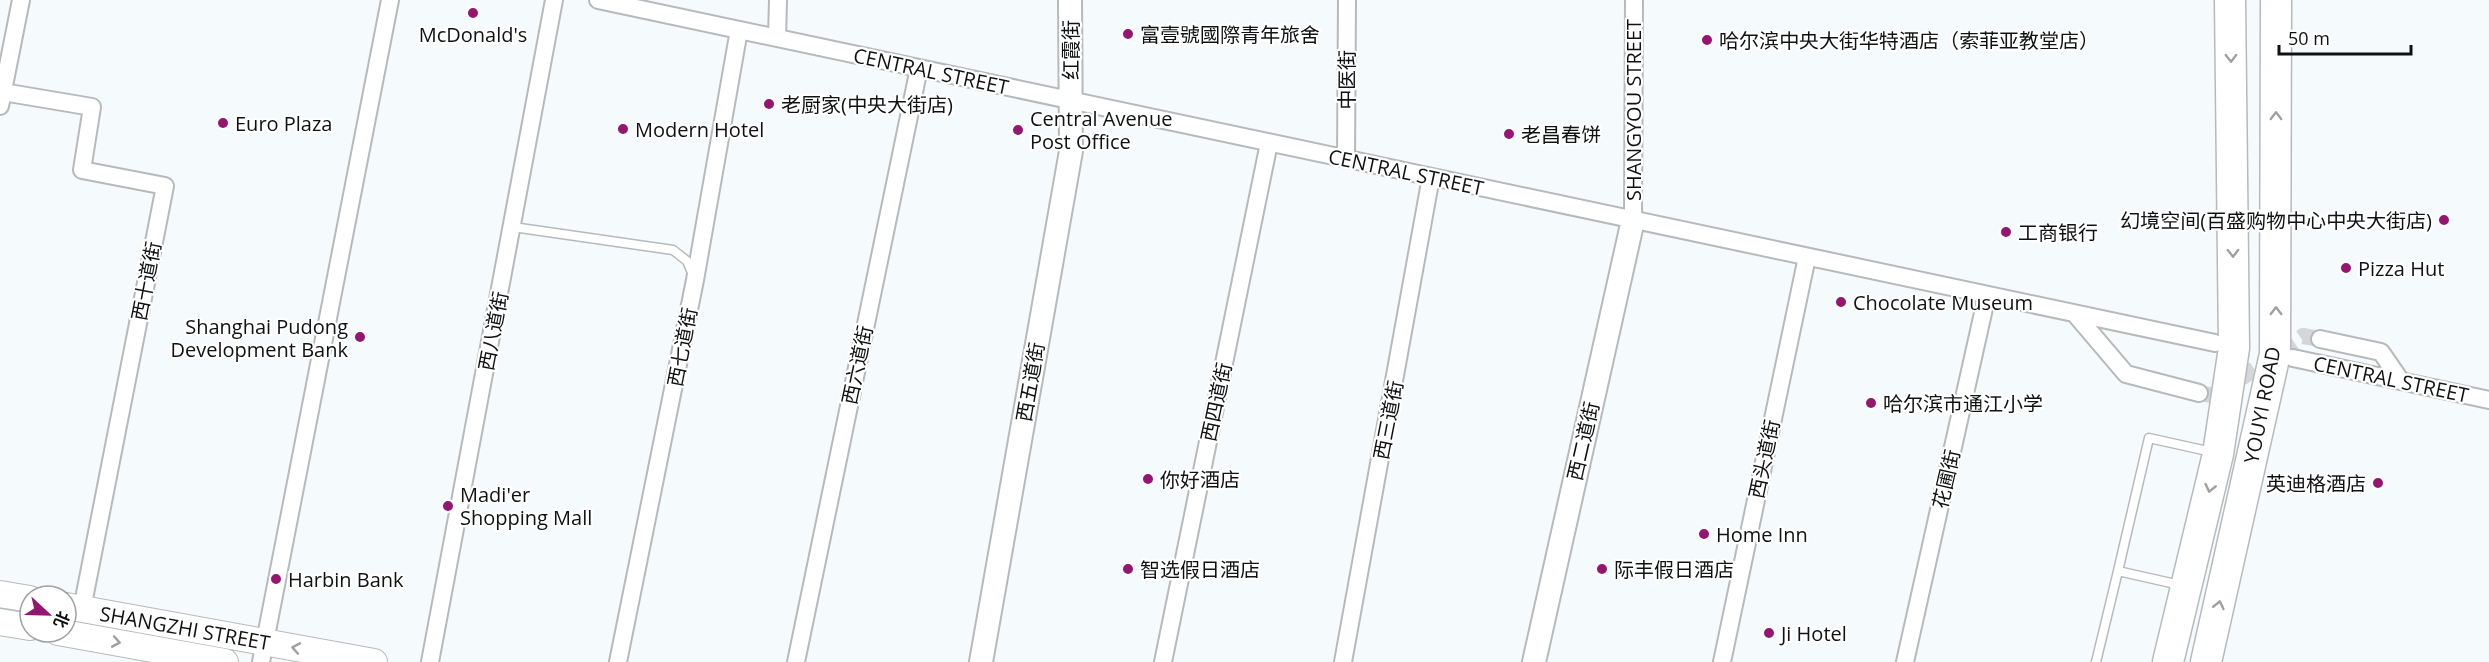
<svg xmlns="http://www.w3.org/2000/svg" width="2489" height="662" font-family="'Open Sans','Noto Sans SC',sans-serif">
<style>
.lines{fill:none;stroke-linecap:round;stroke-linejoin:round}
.street-tunnel{stroke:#d3d7d9;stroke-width:16;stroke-dasharray:16 8;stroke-linecap:butt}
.lane-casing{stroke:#b6babc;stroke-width:11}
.street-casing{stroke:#b6babc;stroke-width:20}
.secondary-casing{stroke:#b6babc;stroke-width:26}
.primary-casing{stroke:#b6babc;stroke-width:28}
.highway-casing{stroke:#b6babc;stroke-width:33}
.lane{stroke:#fff;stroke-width:8}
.street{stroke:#fff;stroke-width:16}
.secondary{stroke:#fff;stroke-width:22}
.primary{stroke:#fff;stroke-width:26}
.highway{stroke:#fff;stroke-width:30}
.oneway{stroke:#9fa0a0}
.poi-dot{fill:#941670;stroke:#fff;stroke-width:2}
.labels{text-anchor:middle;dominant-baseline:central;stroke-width:4.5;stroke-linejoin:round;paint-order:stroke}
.poi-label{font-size:20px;fill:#101112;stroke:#fff;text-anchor:start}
.street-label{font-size:20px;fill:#101112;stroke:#fff}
</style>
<rect width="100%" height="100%" fill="#f5fafc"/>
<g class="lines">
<!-- street-tunnel -->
<path class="street-tunnel" d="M2199,393L2215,396L2303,336L2320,339"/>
<defs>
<path id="lane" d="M513,227L673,250L687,261L693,275
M2118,571L2149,438L2212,452
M2096,662L2118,571L2180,585"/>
<path id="street" d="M598,0L2215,343
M777,38L778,0
M3,92L92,107L82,170L165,186L82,609
M0,106L21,0
M1346,159L1347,0
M1633,220L1634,0
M2075,314L2126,374L2199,393
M2320,339L2381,352L2401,381
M2293,358L2489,400
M261,662L390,0
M430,662L554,0
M618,662L695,280L739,30
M796,662L919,68
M1163,662L1269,143
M1343,662L1431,177
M1722,662L1807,257
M1905,662L1987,295"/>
<path id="secondary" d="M981,662L1071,151L1070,0
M1534,662L1633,220"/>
<path id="primary" d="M0,594L30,599
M66,606L374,662
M0,622L30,627
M58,632L225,662"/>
<path id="highway" d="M2168,662L2218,454L2234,348L2230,0
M2206,662L2275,354L2276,0"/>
</defs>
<!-- lane casing -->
<use href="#lane" class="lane-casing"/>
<!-- street casing -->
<use href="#street" class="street-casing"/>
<!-- secondary casing -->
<use href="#secondary" class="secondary-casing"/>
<!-- primary casing -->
<use href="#primary" class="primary-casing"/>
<!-- highway casing -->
<use href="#highway" class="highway-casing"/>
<!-- lane -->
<use href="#lane" class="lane"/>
<!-- street -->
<use href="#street" class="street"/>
<!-- secondary -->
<use href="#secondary" class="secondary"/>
<!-- primary -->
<use href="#primary" class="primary"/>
<!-- highway -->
<use href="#highway" class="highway"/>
</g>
<!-- one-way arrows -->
<defs><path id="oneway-chevron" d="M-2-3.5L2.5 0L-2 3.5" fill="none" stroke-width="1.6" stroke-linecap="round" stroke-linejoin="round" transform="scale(1.5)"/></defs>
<g class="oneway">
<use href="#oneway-chevron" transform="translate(2231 58) rotate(89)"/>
<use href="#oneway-chevron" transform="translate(2276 116) rotate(-90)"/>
<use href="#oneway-chevron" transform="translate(2233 253) rotate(89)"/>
<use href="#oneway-chevron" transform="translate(2276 311) rotate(-90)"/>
<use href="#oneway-chevron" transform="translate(2210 488) rotate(103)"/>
<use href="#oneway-chevron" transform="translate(2219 605) rotate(-77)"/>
<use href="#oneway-chevron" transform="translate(116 642) rotate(10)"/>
<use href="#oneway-chevron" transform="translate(296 648) rotate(-170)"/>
</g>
<!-- markers -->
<g class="poi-dot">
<circle cx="473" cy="13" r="6"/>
<circle cx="1128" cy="34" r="6"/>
<circle cx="1707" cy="40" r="6"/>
<circle cx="769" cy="104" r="6"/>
<circle cx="223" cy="123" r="6"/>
<circle cx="623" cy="129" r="6"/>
<circle cx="1018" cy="130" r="6"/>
<circle cx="1509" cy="134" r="6"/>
<circle cx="2444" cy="220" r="6"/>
<circle cx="2006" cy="232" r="6"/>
<circle cx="2346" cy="268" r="6"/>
<circle cx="1841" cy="302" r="6"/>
<circle cx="360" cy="337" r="6"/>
<circle cx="1871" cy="403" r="6"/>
<circle cx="1148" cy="479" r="6"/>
<circle cx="2378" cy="483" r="6"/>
<circle cx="448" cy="506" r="6"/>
<circle cx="1704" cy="534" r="6"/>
<circle cx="1128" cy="569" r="6"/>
<circle cx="1602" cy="569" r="6"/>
<circle cx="276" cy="579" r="6"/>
<circle cx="1769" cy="633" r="6"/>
</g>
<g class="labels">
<!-- poi labels -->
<g class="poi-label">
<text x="473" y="34" text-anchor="middle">McDonald's</text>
<text x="1140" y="34">富壹號國際青年旅舍</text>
<text x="1719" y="40">哈尔滨中央大街华特酒店（索菲亚教堂店）</text>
<text x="781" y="104">老厨家(中央大街店)</text>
<text x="1030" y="118">Central Avenue<tspan x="1030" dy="23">Post Office</tspan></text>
<text x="235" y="123">Euro Plaza</text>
<text x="635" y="129">Modern Hotel</text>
<text x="1521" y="134">老昌春饼</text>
<text x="2432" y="220" text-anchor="end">幻境空间(百盛购物中心中央大街店)</text>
<text x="2018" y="232">工商银行</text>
<text x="2358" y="268">Pizza Hut</text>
<text x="1853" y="302">Chocolate Museum</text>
<text x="348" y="326" text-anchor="end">Shanghai Pudong<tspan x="348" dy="23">Development Bank</tspan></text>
<text x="1883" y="403">哈尔滨市通江小学</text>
<text x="1160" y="479">你好酒店</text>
<text x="2366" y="483" text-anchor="end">英迪格酒店</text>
<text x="460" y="494">Madi'er<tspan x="460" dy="23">Shopping Mall</tspan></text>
<text x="1716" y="534">Home Inn</text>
<text x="1140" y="569">智选假日酒店</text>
<text x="1614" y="569">际丰假日酒店</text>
<text x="288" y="579">Harbin Bank</text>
<text x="1781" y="633">Ji Hotel</text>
</g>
<!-- street labels -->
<g class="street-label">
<text transform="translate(1070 50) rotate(-90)">红霞街</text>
<text transform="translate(931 71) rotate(12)">CENTRAL STREET</text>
<text transform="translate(1346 80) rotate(-90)">中医街</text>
<text transform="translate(1633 110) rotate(-90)">SHANGYOU STREET</text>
<text transform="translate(1406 172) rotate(12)">CENTRAL STREET</text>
<text transform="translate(146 281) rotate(-79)">西十道街</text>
<text transform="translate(493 331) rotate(-79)">西八道街</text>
<text transform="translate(682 347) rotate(-79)">西七道街</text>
<text transform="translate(857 365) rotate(-78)">西六道街</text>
<text transform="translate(2391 379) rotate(12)">CENTRAL STREET</text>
<text transform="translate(1030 382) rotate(-80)">西五道街</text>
<text transform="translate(1216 402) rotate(-78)">西四道街</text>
<text transform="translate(2262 405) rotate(-79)">YOUYI ROAD</text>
<text transform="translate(1388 420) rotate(-79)">西三道街</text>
<text transform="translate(1583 441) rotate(-77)">西二道街</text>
<text transform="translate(1764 459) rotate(-78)">西头道街</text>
<text transform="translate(1946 479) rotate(-77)">花圃街</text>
<text transform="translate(185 628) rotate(10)">SHANGZHI STREET</text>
</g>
</g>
<!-- north arrow -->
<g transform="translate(48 614) rotate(112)"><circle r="28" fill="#ffffff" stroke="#9fa0a0" stroke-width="1.5"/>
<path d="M0-4.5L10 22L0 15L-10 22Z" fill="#941670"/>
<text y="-9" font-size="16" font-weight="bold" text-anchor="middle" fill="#101112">北</text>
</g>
<!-- scale -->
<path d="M2279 45v9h132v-9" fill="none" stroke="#101112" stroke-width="3"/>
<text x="2288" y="45" font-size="18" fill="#101112" stroke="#ffffff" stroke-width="4.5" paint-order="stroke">50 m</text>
</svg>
